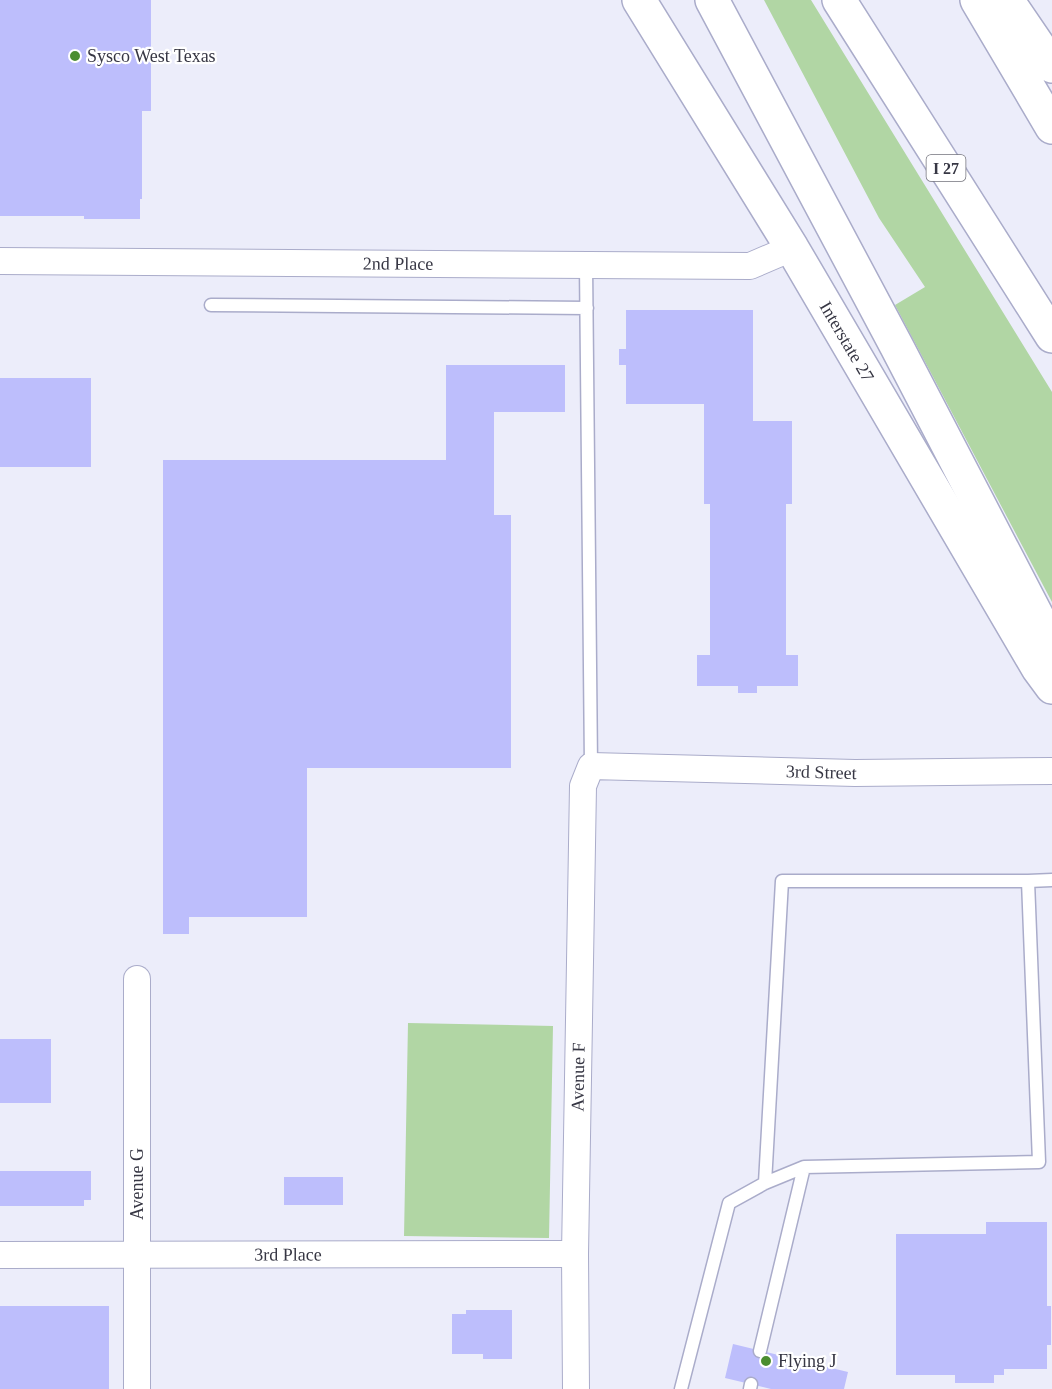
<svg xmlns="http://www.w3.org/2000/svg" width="1052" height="1389" font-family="'Times New Roman',serif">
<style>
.green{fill:#b1d6a4}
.building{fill:#bdbefc}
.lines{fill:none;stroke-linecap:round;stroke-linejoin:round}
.service-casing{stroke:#aaacca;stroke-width:15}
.minor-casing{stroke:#aaacca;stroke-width:28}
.secondary-casing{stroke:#aaacca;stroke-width:36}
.motorway-casing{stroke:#aaacca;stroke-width:36}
.service{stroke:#fff;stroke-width:12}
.minor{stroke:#fff;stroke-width:26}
.secondary{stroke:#fff;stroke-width:33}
.motorway{stroke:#fff;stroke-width:33}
.poi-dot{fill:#4b8d30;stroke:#fff;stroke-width:2}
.labels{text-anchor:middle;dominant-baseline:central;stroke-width:4.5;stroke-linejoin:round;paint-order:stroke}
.shield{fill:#fff;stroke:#73737c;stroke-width:1.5}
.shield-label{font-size:16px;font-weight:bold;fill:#373744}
.poi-label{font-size:18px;fill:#373744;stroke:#fff;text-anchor:start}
.street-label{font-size:18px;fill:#373744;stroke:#fff}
</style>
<rect width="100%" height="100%" fill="#ecedfa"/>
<!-- green -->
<path class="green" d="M764,0H811L1052,392V602L895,305L925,287L879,218Z
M408,1023L553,1026L549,1238L404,1236Z"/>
<!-- building -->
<path class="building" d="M0,0H151V111H142V199H140V219H84V216H0Z
M626,310H753V421H792V504H786V655H798V686H757V693H738V686H697V655H710V504H704V404H626V365H619V349H626Z
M446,365H565V412H494V515H511V768H307V917H189V934H163V460H446Z
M0,378H91V467H0Z
M0,1039H51V1103H0Z
M0,1171H91V1200H84V1206H0Z
M284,1177H343V1205H284Z
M986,1222H1047V1306H1051V1345H1047V1369H1004V1375H994V1383H955V1375H896V1234H986Z
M0,1306H109V1389H0Z
M466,1310H512V1359H483V1354H452V1314H466Z
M733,1344L848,1372L844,1389H771L725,1378Z"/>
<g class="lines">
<defs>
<path id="service" d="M586,265L591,766
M211,305L587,308
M1028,881L1052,880
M760,1351L804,1167
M681,1389L729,1203L765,1183L804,1167L1039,1162L1028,881H782L765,1183
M750,1389L751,1384"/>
<g id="minor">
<path id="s1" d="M0,261L750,266L792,248"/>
<path d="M137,979V1389"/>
<path id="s2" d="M0,1255L575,1254"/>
<path id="s3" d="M576,1389L575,1254L583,786L591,766L855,773L1052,771"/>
</g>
<g id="secondary">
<path id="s4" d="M639,0L792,248L1038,668L1052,687"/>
</g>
<path id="motorway" d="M712,0L897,347L1052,645
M839,0L1052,336
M977,0L1052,127
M1007,0L1052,66"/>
</defs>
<!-- service casing -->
<use href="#service" class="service-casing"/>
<!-- minor casing -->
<use href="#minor" class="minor-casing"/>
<!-- secondary casing -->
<use href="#secondary" class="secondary-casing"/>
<!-- motorway casing -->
<use href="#motorway" class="motorway-casing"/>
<!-- service -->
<use href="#service" class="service"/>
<!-- minor -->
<use href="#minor" class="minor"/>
<!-- secondary -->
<use href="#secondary" class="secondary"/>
<!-- motorway -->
<use href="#motorway" class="motorway"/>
</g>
<!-- markers -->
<g class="poi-dot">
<circle cx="75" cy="56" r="6"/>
<circle cx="766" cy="1361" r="6"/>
</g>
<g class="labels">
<!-- shield labels -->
<rect class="shield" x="926.5" y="155" width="39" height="26" rx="4.5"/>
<g class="shield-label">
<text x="946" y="168">I 27</text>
</g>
<!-- poi labels -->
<g class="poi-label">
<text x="87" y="56">Sysco West Texas</text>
<text x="778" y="1361">Flying J</text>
</g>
<!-- street labels -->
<g class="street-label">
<text stroke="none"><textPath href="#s1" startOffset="398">2nd Place</textPath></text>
<text stroke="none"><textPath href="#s4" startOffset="400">Interstate 27</textPath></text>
<text stroke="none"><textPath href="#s3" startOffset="855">3rd Street</textPath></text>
<text stroke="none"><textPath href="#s3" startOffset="312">Avenue F</textPath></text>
<text transform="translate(137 1184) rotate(-90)">Avenue G</text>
<text stroke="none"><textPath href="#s2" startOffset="288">3rd Place</textPath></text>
</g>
</g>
</svg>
